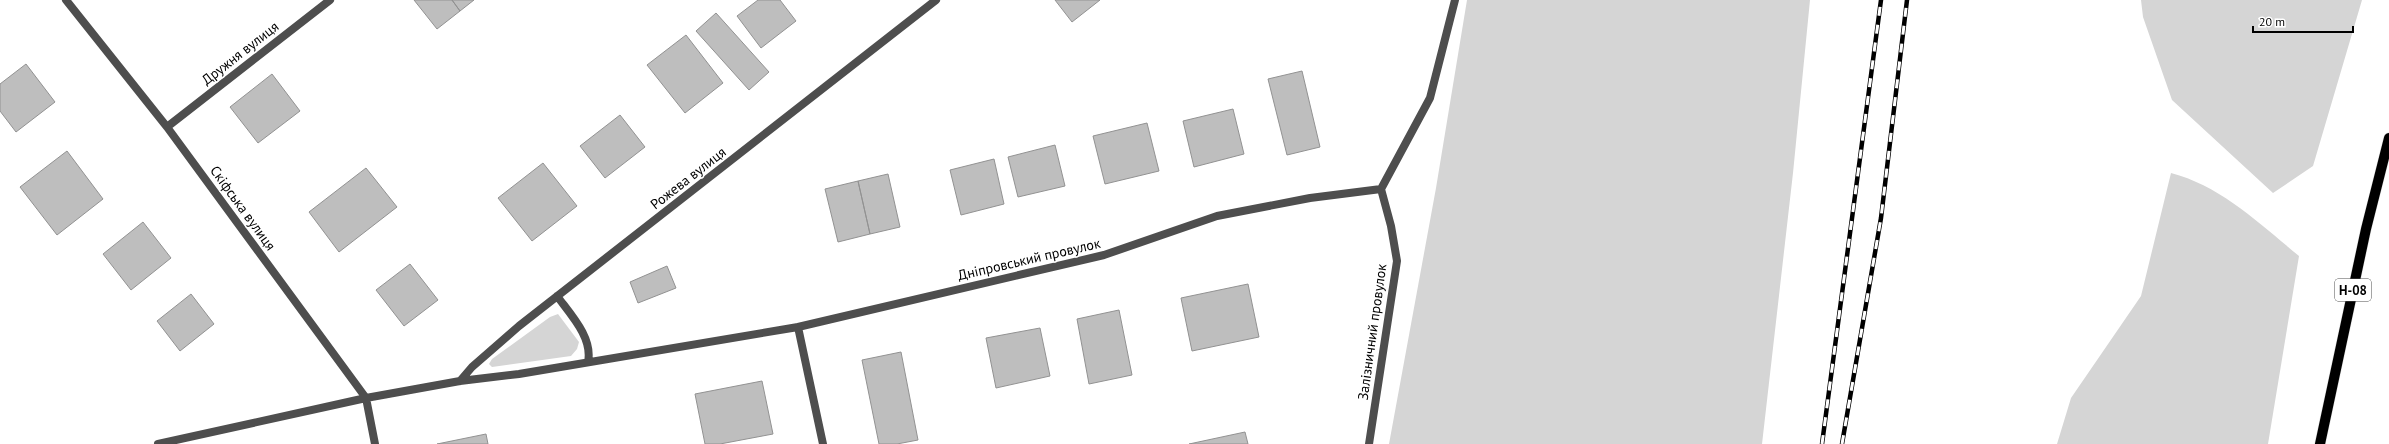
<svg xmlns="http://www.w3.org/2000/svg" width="2389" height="444" font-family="'PT Sans',sans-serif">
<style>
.green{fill:#d5d5d5}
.building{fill:#bebebe;stroke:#929292}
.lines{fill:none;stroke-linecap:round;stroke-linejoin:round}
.primary-casing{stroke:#dbdbdb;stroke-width:11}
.minor{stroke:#4e4e4e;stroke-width:8}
.primary{stroke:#000;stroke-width:10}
.rail-casing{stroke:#000;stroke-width:4.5}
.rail{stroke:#fff;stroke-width:3;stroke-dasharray:9;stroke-linecap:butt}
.labels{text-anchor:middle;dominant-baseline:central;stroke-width:3;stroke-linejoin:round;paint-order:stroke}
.shield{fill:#fff;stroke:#4c4c4c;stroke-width:1}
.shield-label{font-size:13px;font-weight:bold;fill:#000}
.street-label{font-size:14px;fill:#000;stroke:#fff}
</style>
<rect width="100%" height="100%" fill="#fff"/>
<!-- green -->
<path class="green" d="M1467,0H1810L1793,173L1762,444H1389L1436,188Z
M2141,0H2362L2313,166L2273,193L2172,100L2143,17Z
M2171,173C2221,186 2260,224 2299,256L2268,444H2057L2071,398L2141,296Z
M558,314L579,342L577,349L571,356L492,367L489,364L492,359L550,317Z"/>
<!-- building -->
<path class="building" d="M414,0H452L460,11L437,29Z
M452,0H474L460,11Z
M758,0H780L796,21L761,48L737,16Z
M1055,0H1100L1072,22Z
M716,13L769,72L749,90L696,31Z
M686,35L723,83L685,113L647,65Z
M26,64L55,102L16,132L0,111V84Z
M1302,71L1320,147L1287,155L1268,79Z
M272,74L300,111L258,143L230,107Z
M1233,109L1244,154L1194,167L1183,121Z
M620,115L645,147L605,178L580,146Z
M1147,123L1159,171L1105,184L1093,136Z
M1055,145L1065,186L1018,197L1008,157Z
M67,151L103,199L57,235L20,187Z
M994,159L1004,204L961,215L950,170Z
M543,163L577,206L532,241L498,198Z
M366,168L397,207L339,252L309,212Z
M888,174L900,227L870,234L858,181Z
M858,181L870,234L838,242L825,189Z
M143,222L171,258L131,290L103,254Z
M410,264L438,300L404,326L376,290Z
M667,266L676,288L638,303L630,282Z
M1248,284L1259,337L1192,351L1181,298Z
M191,294L214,324L180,351L157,321Z
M1119,310L1132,375L1089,384L1077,319Z
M1040,328L1050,376L996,388L986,338Z
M901,352L918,440L897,444H879L862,360Z
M762,381L773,434L720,444H705L695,394Z
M1245,432L1248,444H1189Z
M486,434L488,444H437Z"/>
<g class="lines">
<defs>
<path id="primary" d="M2320,444L2366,229L2389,138"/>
</defs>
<!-- primary casing -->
<use href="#primary" class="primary-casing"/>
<!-- minor -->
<path class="minor" d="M66,0L167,127L366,398L375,444
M167,127L330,0
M557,296C571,315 593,338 588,362
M460,381L472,367L519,326L936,0
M158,444L366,398L460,381L519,374L798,327
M823,444L798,327L1104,255L1217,216L1310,198L1381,189
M1369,444L1397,261L1391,226L1381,189L1430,98L1455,0"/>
<!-- primary -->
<use href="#primary" class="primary"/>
<defs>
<path id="rail" d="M1822,444L1881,0
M1842,444L1881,218L1907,0"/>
</defs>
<!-- rail casing -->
<use href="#rail" class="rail-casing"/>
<!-- rail -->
<use href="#rail" class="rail"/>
</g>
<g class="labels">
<!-- shield labels -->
<rect class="shield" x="2335" y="279" width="36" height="22" rx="3"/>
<g class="shield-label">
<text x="2353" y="290">Н-08</text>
</g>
<!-- street labels -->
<g class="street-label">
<text transform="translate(240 53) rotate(-38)">Дружня вулиця</text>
<text transform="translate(688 178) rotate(-38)">Рожева вулиця</text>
<text transform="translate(243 208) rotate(54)">Скіфська вулиця</text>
<text transform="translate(1029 259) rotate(-13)">Дніпровський провулок</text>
<text transform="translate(1372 332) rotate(-82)">Залізничний провулок</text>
</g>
</g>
<!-- scale -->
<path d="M2253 26v6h100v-6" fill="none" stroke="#000000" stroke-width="2"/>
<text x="2259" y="26" font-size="12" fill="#000000" stroke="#ffffff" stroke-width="3" paint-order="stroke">20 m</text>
</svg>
